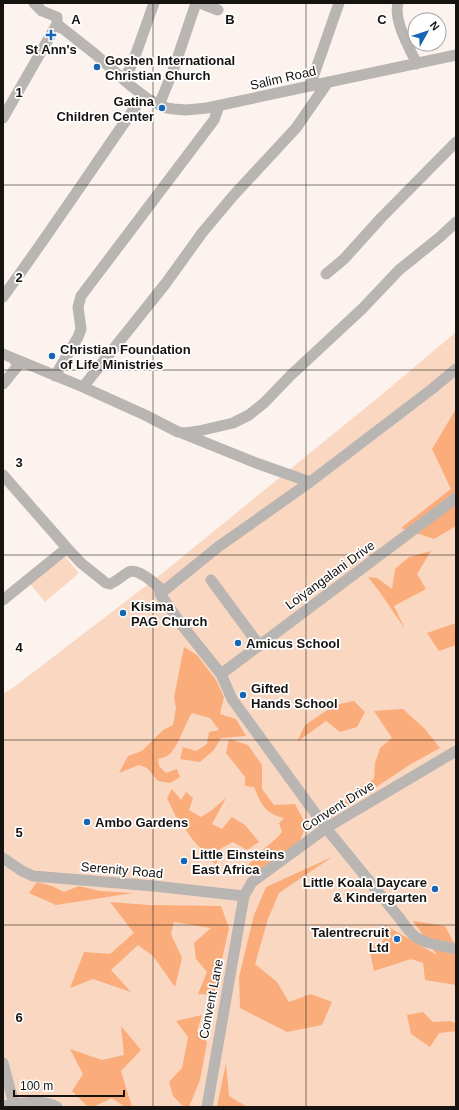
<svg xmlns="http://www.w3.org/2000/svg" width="459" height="1110" font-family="Helvetica,sans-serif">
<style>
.green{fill:#fad7c1}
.forest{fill:#faac7a}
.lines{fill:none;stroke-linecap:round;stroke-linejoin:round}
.minor{stroke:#b9b5b2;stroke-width:11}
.grid{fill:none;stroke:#161311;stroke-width:1;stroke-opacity:0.55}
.poi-dot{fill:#1666b5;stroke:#fff;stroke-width:1.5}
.labels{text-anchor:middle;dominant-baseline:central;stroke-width:3.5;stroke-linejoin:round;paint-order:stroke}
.poi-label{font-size:13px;font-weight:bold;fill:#161311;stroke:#fff;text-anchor:start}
.street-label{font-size:13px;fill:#161311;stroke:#fff}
.grid-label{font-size:13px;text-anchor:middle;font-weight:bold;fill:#161311;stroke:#fff;stroke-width:3.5;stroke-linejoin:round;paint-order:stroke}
</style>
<rect width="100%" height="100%" fill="#fdf3ee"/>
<!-- green -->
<path class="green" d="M456,332V1107H3V694L14,687L160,575L380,396Z
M63,554L79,573L45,602L29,583Z"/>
<!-- forest -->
<path class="forest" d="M456,409V526L434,539L401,528L451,489L432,449Z
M431,551L417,574L426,589L394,606L405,629L379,591L368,577L377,578L392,589L395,569L409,557Z
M456,623V645L439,651L427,633Z
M184,647L197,655L216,680L224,697L220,714L236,719L246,736L221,738L214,750L200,762L180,759L183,747L196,751L207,744L209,732L219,730L210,718L192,713C185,723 177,751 167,756C165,757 161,758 158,759L159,766L166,773L177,769L180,777L170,783L158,781L147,768L139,765L119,773L128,756L142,751L163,730L173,725L176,708L174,697Z
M354,701L365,712L357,727L340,732L326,721L297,742L305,725L335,705Z
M403,709L424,728L440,748L411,764L329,818C342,800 355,790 374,779L375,763L380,748L392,738L374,711Z
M229,739L248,745L262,765V789L274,805L295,804L306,825L299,843L258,871L247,867C256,852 271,846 282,832L279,823L284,818C265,814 261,804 254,787L245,786V777L226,753Z
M172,789L181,800L186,792L193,798L189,810L201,817L212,810L226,798L212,824L222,829L232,817L245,825L259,842L247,850L233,842L220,849L216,865L193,840L175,815L167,798Z
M332,857L279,893L268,919L255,964L277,982L289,1002L311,994L332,1002L322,1025L287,1032L240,1008L239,977L254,915L266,887Z
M37,882L52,886L64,892L79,886L100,891L133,893L56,905L29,893Z
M110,902L149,905L221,906L229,928L214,995L198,994L207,972L196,959L194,943L211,928L174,922L171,934L182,958L175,987L153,956L138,945L111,970L131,992L93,979L70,988L84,952L110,954L134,933Z
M413,921L445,926L456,947V985L425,980L423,963L411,959L374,971L368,944L382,946L385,925L437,955Z
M423,1012L433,1022L450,1021L456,1023V1031L439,1033L430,1047L411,1034L407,1015Z
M202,1015L197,1031L207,1042L200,1080L189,1107H184L173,1096L169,1082L182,1068L188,1037L176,1021Z
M121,1026L141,1050L121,1071L132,1107H125L112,1098L93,1107H88L72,1091L83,1074L70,1049L102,1060L124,1055Z
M226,1063L229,1096L247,1107H217Z"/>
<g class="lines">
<!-- minor -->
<path class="minor" d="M34,3L42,11L57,17V24L95,54L131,86L148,99L167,108L174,109L186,110L207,108L456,55
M200,3L218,10
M398,3C393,20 410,49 417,64
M124,80L133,62L154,3
M310,86L339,3
M159,105L173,71L196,3
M3,118L57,24
M326,274L344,259L381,218L456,142
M3,297C51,231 96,163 143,96
M3,354L83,387L145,415L178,432L185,433L199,431L233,423L249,415L264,403L291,375L362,309L399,270L440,237L456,222
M55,376L78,337L81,329L78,307L81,296L214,120L219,106
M3,384L21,362L15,361
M83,387L166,283L202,233L233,196L296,128L328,82
M184,434L256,463L310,482
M3,475L67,548L81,563L106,583L110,584C118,581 122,575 129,572C137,568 153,582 159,587L160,594
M211,580L259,645
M160,594L181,624L221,674L232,699L326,828L401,920C406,927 411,935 419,939C430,945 444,946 456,949
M160,594L218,547L310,482L432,389L456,369
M3,600L67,548
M221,674L456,498
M3,858L22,871L33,876L154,886L244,896
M3,1063L14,1104
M3,1106C16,1103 45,1099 57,1107
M207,1107L244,896L252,882L326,828L456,751"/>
</g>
<!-- grid -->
<path class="grid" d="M153,3V1107M306,3V1107M3,185H456M3,370H456M3,555H456M3,740H456M3,925H456"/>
<!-- markers -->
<g class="poi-dot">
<path d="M49 29h4v4h4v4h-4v4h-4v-4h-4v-4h4z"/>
<circle cx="97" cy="67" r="4"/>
<circle cx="162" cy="108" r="4"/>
<circle cx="52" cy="356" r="4"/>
<circle cx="123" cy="613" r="4"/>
<circle cx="238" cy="643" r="4"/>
<circle cx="243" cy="695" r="4"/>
<circle cx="87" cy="822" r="4"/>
<circle cx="184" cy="861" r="4"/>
<circle cx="435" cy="889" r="4"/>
<circle cx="397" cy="939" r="4"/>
</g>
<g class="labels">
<!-- poi labels -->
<g class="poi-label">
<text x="51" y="49" text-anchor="middle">St Ann's</text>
<text x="105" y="60">Goshen International<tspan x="105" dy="15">Christian Church</tspan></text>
<text x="154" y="101" text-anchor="end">Gatina<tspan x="154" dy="15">Children Center</tspan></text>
<text x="60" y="349">Christian Foundation<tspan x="60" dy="15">of Life Ministries</tspan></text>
<text x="131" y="606">Kisima<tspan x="131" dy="15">PAG Church</tspan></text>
<text x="246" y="643">Amicus School</text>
<text x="251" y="688">Gifted<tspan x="251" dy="15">Hands School</tspan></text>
<text x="95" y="822">Ambo Gardens</text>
<text x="192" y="854">Little Einsteins<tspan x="192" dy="15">East Africa</tspan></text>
<text x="427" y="882" text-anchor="end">Little Koala Daycare<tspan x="427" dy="15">&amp; Kindergarten</tspan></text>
<text x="389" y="932" text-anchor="end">Talentrecruit<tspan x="389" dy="15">Ltd</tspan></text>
</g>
<!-- street labels -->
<g class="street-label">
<text transform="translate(283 78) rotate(-13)">Salim Road</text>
<text transform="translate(330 575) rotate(-36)">Loiyangalani Drive</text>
<text transform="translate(338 806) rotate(-32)">Convent Drive</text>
<text transform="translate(122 870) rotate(5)">Serenity Road</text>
<text transform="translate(211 999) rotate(-79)">Convent Lane</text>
</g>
</g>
<g class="grid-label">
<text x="76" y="24">A</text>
<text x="230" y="24">B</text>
<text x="382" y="24">C</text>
<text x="19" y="97">1</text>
<text x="19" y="282">2</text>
<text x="19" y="467">3</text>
<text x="19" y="652">4</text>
<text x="19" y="837">5</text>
<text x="19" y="1022">6</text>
</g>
<!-- border -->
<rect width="459" height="1110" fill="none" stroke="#161311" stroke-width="8"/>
<!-- north arrow -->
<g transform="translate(427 32) rotate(51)"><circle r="19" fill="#ffffff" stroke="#a2a1a0"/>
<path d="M0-3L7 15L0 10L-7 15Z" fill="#1666b5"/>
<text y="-6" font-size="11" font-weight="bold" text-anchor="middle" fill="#161311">N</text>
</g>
<!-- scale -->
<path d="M14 1090v6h110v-6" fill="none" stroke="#161311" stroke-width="2"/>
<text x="20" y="1090" font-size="12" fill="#161311" stroke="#ffffff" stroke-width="3" paint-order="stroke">100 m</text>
</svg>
